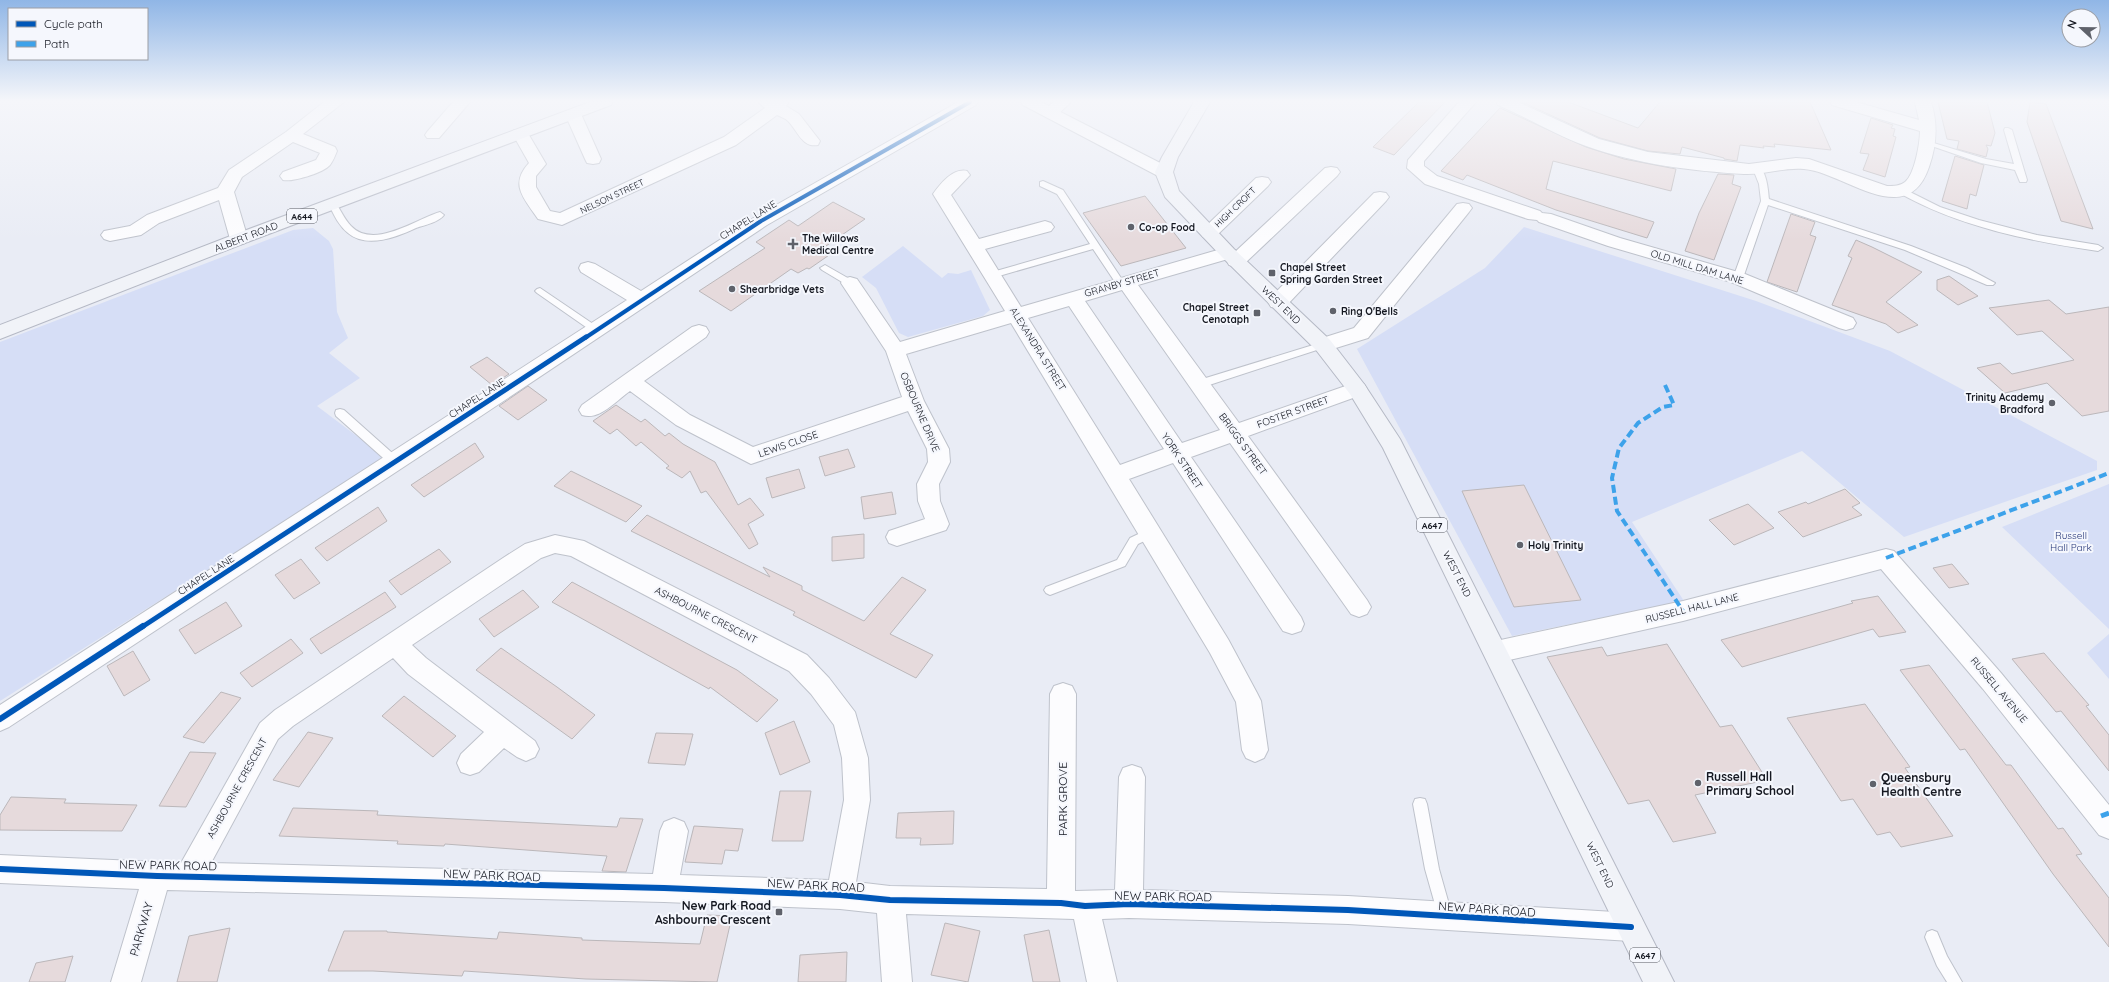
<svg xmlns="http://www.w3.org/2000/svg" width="2109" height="982" font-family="Quicksand,sans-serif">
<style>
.green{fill:#d6def6}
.building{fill:#e6dadc;stroke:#bbb7ba}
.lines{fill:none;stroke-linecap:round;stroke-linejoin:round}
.service-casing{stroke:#bec2cb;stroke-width:2}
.minor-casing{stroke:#bec2cb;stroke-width:2}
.tertiary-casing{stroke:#bec2cb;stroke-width:2}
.primary-casing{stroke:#b5b9c5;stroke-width:2}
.service{fill:#fcfcfe;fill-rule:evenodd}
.minor{fill:#fcfcfe;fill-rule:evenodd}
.tertiary{fill:#fcfcfe;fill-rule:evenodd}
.primary{fill:#f1f3f8;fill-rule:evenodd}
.quiet-far1{stroke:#3da2ea;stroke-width:4;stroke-dasharray:8 4;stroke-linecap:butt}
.quiet{stroke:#3da2ea;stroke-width:5;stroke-dasharray:10 5;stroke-linecap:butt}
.cycleway-far2-casing{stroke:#f5f7fd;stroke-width:6}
.cycleway-far1-casing{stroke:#f5f7fd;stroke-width:8}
.cycleway-casing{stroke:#f5f7fd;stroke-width:8}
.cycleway-far2{stroke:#0057b8;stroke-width:4}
.cycleway-far1{stroke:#0057b8;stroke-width:5}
.cycleway{stroke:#0057b8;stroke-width:6}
.poi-dot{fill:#5f626b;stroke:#f5f7fd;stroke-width:1.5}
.labels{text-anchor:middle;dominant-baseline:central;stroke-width:4;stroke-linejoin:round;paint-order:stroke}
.far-street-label{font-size:9px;fill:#151821;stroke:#f5f7fd}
.shield{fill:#f5f7fd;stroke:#585b63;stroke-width:1}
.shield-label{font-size:9px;font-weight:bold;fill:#151821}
.street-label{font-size:10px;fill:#151821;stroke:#f5f7fd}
.poi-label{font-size:10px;font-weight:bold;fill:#151821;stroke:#f5f7fd;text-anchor:start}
.park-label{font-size:10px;fill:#29397a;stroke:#f5f7fd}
.near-poi-label{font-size:12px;font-weight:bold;fill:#151821;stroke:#f5f7fd;text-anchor:start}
.near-street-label{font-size:12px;fill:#151821;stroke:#f5f7fd}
</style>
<rect width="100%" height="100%" fill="#e9ecf5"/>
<!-- green -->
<path class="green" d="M1524,227L1756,301L1890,351L2097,461V470L1904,537L1802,451L1632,522L1684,601L1512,636L1357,349L1485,268Z
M313,228L329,241L333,249L337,312L348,338L329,353L360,378L317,406L386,458L0,701V342L293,230Z
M903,246L942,278L948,273L958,274L971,270L990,310L983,316L908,337L899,333L876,288L862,277Z
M2109,484V629L2002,527Z
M2109,634V679L2087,653Z"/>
<!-- building -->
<path class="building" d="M1419,102H1445L1394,155L1373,147Z
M1522,102H1568L1638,128L1660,102H1810L1831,150L1774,144L1775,147L1763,146L1764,148L1740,145L1737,161L1724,159V158L1682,147L1680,154L1648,151L1600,138Z
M1938,102H1987L1995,133L1991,146L1986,145L1988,149L1986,157L1957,149L1959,141L1947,139Z
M2030,102L2046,104L2093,229L2061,221L2027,122Z
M1500,108L1586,147L1624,159L1676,169L1671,191L1553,161L1546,189L1654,222L1647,238L1556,210L1467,175L1463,180L1441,171Z
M1871,118L1893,125L1891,128L1895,129L1893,136L1896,137L1885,177L1863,170L1869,154L1860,153Z
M1955,156L1984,165L1976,196L1970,194L1967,209L1942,201Z
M1718,174L1734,175L1732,184L1741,187L1714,260L1685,251L1699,213Z
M1145,196L1186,248L1121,266L1083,213Z
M833,202L865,219L826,246L835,251L809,269L807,268L798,273L791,269L731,311L699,291L765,248L756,242L789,220L798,226Z
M1791,214L1815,222L1810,235L1816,237L1797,292L1767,282Z
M1856,240L1872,247L1922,272L1886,302L1918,325L1898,333L1886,324L1832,305L1852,258L1848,256Z
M1949,276L1978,296L1958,305L1937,290V280Z
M2049,300L2066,314L2109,307V411L2082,416L2047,383L2005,393L1977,368L2000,363L2012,374L2074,360L2042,331L2017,335L1989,308Z
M487,357L509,374L492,385L470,367Z
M528,386L547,400L518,420L499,406Z
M616,405L641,422L645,419L665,436L669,433L683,444L715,462L738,505L750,498L764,515L748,524L758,544L749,549L706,491L701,493L690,471L682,478L666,468L669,466L641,442L636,446L617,429L610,434L593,421Z
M475,443L484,457L424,497L411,485Z
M848,449L855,467L825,476L819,457Z
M799,469L805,488L772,498L766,478Z
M571,471L642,506L626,522L554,486Z
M1524,485L1581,600L1514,607L1462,491Z
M1845,489L1860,503L1852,507L1862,515L1803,537L1778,512L1806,502L1808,504Z
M892,492L896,514L864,519L861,497Z
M1748,504L1774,528L1734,545L1709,520Z
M378,507L387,521L327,561L315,548Z
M647,515L770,577L763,567L802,586V590L864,621L902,577L926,590L890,634L933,655L916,678L793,615L795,612L631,531Z
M864,534V558L832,561V537Z
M439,549L451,562L401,595L389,581Z
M301,559L320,583L294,599L275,575Z
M1952,564L1969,584L1949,588L1933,568Z
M572,582L737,670L778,700L757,722L710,687L709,689L552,602Z
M523,590L539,607L494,637L479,619Z
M385,592L396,607L321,654L310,639Z
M1878,596L1906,632L1879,637L1873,629L1742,667L1721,640L1853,603L1851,601Z
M226,602L242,626L195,654L179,630Z
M291,639L303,653L252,687L240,673Z
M1667,644L1720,727L1732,725L1767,780L1695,795L1716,833L1673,842L1649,800L1628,804L1547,657L1602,647L1607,656Z
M501,648L557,687L595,715L572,739L476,670Z
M133,651L150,680L124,696L107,666Z
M2044,653L2089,705L2086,706L2109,735V771L2061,711L2056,712L2012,659Z
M1929,665L2006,765H2011L2058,829L2063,828L2082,854L2076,855L2109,898V947L2053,874L1965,749L1960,750L1900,670Z
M221,692L241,698L204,743L183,737Z
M404,696L456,736L433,757L382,716Z
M1865,704L1910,767L1905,768L1953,836L1901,847L1890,832L1877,835L1853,799L1841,801L1787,718Z
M794,721L810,762L780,775L765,733Z
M308,732L333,738L299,787L273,780Z
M656,733L693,734L685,765L648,763Z
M190,752L216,753L186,807L159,806Z
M780,791H811L803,841H772Z
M11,797L66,799L64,803L137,805L122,831L0,830V815Z
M293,808L378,811L377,815L617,827L620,818L643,819L626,872L602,871L607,856L445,844L444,846L397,844L398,841L279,836Z
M954,811L953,844L920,845L921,838H896L898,813Z
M694,826L743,829L738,851L725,850L722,864L685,862Z
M707,915L732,916L717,982L586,979L464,971L462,976L373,971H328L344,931H387V932L497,939L499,932L582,938V940L700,944Z
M945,923L980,931L968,982L931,975Z
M230,928L217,982H177L189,936Z
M1049,930L1060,982H1033L1024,935Z
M847,952L846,982H798L800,955Z
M73,956L65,982H29L36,963Z"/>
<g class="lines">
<defs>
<path id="service" d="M2005,128H2008L2012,130L2027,180L2026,182H2020L2015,170L1981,163L1923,143L1927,141L1986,159L2014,164L2004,130Z
M1757,166C1767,170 1768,190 1769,199L1911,246L1967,268L1995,283L1993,285H1987L1905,250L1768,205L1743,278L1741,280H1735L1733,278L1761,201L1759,184L1753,169Z
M1043,181L1063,190L1123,281V285H1117L1093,249L992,278L989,277V273L1090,244L1057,194L1040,186V182Z
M1902,188L1940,207L1979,220L2037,235L2098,245L2103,248L2098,251C2029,241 1960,227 1899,193L1898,191Z
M333,202L336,203C341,211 345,220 351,226C374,250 416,219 440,212L444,215C439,222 425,225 416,228C397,237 367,249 348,233C339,226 334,215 329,205Z
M825,265L853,281V285H847L822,270L820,268Z
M540,288L599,328L601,330L599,332H593L537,293L535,291L537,289Z
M1323,342L1326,343L1328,345L1326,347L1200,388L1195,384L1196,381Z
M340,409L344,410L399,459L400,462L399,465H391L336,416L335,413L336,410Z
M1151,528L1155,530L1157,533L1155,536L1138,544L1125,566L1050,595L1046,593L1044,590L1046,587L1117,560L1130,538Z
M1420,798L1425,799L1427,804L1439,869L1452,915L1450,920L1445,922L1440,920L1438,915L1425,869L1413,804L1415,799Z
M1932,930L1937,932L1947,956L1962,982H1947L1937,966L1925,937L1927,932Z"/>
<path id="minor" d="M324,102H344L303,134L335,147L337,151C335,156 333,161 330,165C323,173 293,182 283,180L280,176L283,172L316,160L320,153L293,142L242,177L234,192L248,239L245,243L239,245L233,243L230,239L219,200L159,223L141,235L110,241L104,239L101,235L104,231L130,226L147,215L218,188L229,170L286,132Z
M453,102H470L439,138H427L425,135L427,132Z
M758,102H789L786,106L799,114L820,141L818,145C802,148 798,131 788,121C785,118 781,117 777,115L736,145L562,225L538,219C524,198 509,185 529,163L512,133L514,130H526L546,164L536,176V187L550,211L560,213L724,137L765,108Z
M958,102H978L976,105L767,225L481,416L9,727L0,731V705L627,300L581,272L579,268L581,264L588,262L595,264L641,291L755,217Z
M1053,102H1071L1056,116H1044L1042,113Z
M1459,102H1476L1424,161V166L1437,176L1540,211L1542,213L1551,214L1620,238L1745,274L1853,318L1856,323L1853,328L1846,330L1839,328L1731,282L1608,246L1539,222L1537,220L1528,219L1425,184L1407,168L1408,160Z
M1496,102H1518L1599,139L1648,152L1749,164L1796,158L1809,159L1887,186C1894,186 1900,186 1905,182C1915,174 1920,142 1920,131L1832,105L1830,102H1856L1919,120L1915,102H1931C1938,124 1937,144 1929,167C1907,232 1844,172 1804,169C1784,167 1765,175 1744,174C1692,171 1636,164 1586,146C1556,135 1528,118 1498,105Z
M573,109L579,111L581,114L601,159L599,163L593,164L587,163L585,159L565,114L567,111Z
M1331,167L1337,168L1340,172L1337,176L1243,265L1236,267L1229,265L1227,261L1228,259L1138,285L1239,423L1357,382L1364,384L1367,389L1364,394L1248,436L1367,600L1371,607L1367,614L1359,617L1351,614L1230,443L1191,457L1301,617L1304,624L1301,631L1292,634L1283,631L1173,463L1129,479L1228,639L1257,693L1261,701L1268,750L1264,758L1255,762L1246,758L1242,750L1236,702L1210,653L1011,323L906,354L924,401L949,449L950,462L939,484L940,501L949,524L946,530L897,546L889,543L886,537L889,531L925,519L918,501L917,484L928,462L927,449L908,411L751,464L676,425L630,391C616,401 599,421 582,415L579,410L582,405L692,327L699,325L706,327L709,332L706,337L644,381L690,415L753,447L902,397L886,351L841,283L843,279L850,277L857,279L900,342L1005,311L933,194C941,183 953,168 967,171L970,175L951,195L979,239L1045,221L1051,223L1054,227L1051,231L985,249L1021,307L1228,247L1236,251L1325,168ZM1122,290L1220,430L1182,443L1085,301ZM1069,306L1164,449L1120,465L1028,318Z
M1262,177L1268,178L1271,182L1268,186L1215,237L1209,239L1203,237L1200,233L1203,229L1256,178Z
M1380,192L1386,193L1389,197L1386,201L1285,307L1278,308L1271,307L1268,302L1271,297L1374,193Z
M1463,203L1469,204L1472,208L1469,212L1368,338L1323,352L1316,350L1313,345L1316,340L1354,328L1457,204Z
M555,535L584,541L807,655L829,678L855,712L868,758L870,800L856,882L890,886L1047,889L1050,694L1054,686L1063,683L1072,686L1076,694L1075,891L1115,890L1119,777L1123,768L1132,765L1141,768L1145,777L1143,890L1348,896L1631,913L1641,917L1645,927L1641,937L1631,941L1348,924L1129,918L1102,919L1117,982H1087L1074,919L906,914L912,982H882L877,913L840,909L664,902L167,890L141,982H111L139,889L0,883V855L181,863L260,723L275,710L503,558L525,544ZM555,553L571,556L789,671L811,694L834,725L842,758L844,800L829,880L680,875L688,831L684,822L674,818L664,822L660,831L653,874L211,863L278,739L293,726L393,658L408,674L484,732L461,754L457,763L461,772L470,775L479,772L504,748L517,757L526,761L535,757L539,749L535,741L426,658L412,645L541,558Z
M1886,549L1894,551L2001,673L2109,805V839L2099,835L1983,689L1881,569L1683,621L1496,663L1487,660L1484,652L1487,644L1496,641L1683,601Z"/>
<path id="tertiary" d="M1021,102H1041L1170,168L1173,172L1170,176L1164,177L1158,176L1023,105Z"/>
<path id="primary" d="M590,102H613L611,105L245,243L0,339V325L233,235Z
M1194,102H1210L1178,157L1173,172L1179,191L1234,249L1330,340L1364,384L1400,439L1674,982H1643L1383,448L1350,394L1316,350L1222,257L1165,197L1155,172L1162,157Z"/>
</defs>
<!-- service casing -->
<use href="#service" class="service-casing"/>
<!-- minor casing -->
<use href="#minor" class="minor-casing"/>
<!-- tertiary casing -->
<use href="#tertiary" class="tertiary-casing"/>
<!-- primary casing -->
<use href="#primary" class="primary-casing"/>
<!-- service -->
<use href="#service" class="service"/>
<!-- minor -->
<use href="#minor" class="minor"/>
<!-- tertiary -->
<use href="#tertiary" class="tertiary"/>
<!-- primary -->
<use href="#primary" class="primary"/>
<!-- quiet-far1 -->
<path class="quiet-far1" d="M1665,385L1674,405L1663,407L1638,423L1619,448L1612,478L1617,511L1683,611
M1886,558L2109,473"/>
<!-- quiet -->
<path class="quiet" d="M2101,816L2109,813"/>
<defs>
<path id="cycleway-far2" d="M585,338L761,221L970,102"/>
<path id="cycleway-far1" d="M142,627L586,337"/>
<path id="cycleway" d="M0,719L143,626
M0,869L157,876L664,888L840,895L890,900L1061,903L1085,906L1129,904L1348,910L1631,927"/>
</defs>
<!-- cycleway-far2 casing -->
<use href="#cycleway-far2" class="cycleway-far2-casing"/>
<!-- cycleway-far1 casing -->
<use href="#cycleway-far1" class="cycleway-far1-casing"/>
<!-- cycleway casing -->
<use href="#cycleway" class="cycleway-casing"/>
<!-- cycleway-far2 -->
<use href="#cycleway-far2" class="cycleway-far2"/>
<!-- cycleway-far1 -->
<use href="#cycleway-far1" class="cycleway-far1"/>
<!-- cycleway -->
<use href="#cycleway" class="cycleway"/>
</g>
<!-- sky -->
<linearGradient id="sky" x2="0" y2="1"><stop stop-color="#90b6e6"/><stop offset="0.42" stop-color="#f5f6fa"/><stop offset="1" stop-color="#f5f6fa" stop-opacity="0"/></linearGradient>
<rect width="2109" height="240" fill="url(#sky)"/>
<!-- markers -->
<g class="poi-dot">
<circle cx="1131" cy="227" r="4"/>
<path d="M791 238h4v4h4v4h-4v4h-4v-4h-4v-4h4z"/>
<rect x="1268" y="269" width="8" height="8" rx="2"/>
<circle cx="732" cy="289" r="4"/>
<circle cx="1333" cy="311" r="4"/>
<rect x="1253" y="309" width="8" height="8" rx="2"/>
<circle cx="2052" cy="403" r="4"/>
<circle cx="1520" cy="545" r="4"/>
<circle cx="1698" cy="783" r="4"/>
<circle cx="1873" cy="784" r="4"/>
<rect x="775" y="908" width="8" height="8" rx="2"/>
</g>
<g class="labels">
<!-- far-street labels -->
<g class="far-street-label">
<text transform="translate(612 196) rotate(-25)">NELSON STREET</text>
<text transform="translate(1235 207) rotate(-44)">HIGH CROFT</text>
</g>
<!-- shield labels -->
<g class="shield">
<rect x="287" y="209" width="30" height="14" rx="3"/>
<rect x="1417" y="518" width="30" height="14" rx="3"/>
<rect x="1630" y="948" width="30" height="14" rx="3"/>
</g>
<g class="shield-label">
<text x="302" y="216">A644</text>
<text x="1432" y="525">A647</text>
<text x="1645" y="955">A647</text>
</g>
<!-- street labels -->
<g class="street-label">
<text transform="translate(748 220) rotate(-32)">CHAPEL LANE</text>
<text transform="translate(246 237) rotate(-21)">ALBERT ROAD</text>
<text transform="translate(1697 267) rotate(17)">OLD MILL DAM LANE</text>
<text transform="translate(1122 283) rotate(-16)">GRANBY STREET</text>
<text transform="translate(1281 305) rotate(44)">WEST END</text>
<text transform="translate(1038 349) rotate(58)">ALEXANDRA STREET</text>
<text transform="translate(477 398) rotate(-33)">CHAPEL LANE</text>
<text transform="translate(920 412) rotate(67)">OSBOURNE DRIVE</text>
<text transform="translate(1293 412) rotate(-20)">FOSTER STREET</text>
<text transform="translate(788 444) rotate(-19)">LEWIS CLOSE</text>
<text transform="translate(1243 444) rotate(54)">BRIGGS STREET</text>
<text transform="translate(1182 461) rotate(56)">YORK STREET</text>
<text transform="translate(1457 574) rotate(63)">WEST END</text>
<text transform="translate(206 575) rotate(-33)">CHAPEL LANE</text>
<text transform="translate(1692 608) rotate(-14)">RUSSELL HALL LANE</text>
<text transform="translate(706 615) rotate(27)">ASHBOURNE CRESCENT</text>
<text transform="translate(1999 690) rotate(50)">RUSSELL AVENUE</text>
<text transform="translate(237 788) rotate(-61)">ASHBOURNE CRESCENT</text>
<text transform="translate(1600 865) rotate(64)">WEST END</text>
</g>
<!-- poi labels -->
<g class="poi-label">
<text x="1139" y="227">Co-op Food</text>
<text x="802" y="238">The Willows<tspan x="802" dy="12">Medical Centre</tspan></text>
<text x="1280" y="267">Chapel Street<tspan x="1280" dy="12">Spring Garden Street</tspan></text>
<text x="740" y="289">Shearbridge Vets</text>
<text x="1249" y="307" text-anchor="end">Chapel Street<tspan x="1249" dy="12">Cenotaph</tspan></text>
<text x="1341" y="311">Ring O'Bells</text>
<text x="2044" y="397" text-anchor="end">Trinity Academy<tspan x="2044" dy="12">Bradford</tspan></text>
<text x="1528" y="545">Holy Trinity</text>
</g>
<!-- park labels -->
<g class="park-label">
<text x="2071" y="535">Russell<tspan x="2071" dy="12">Hall Park</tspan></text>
</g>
<!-- near-poi labels -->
<g class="near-poi-label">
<text x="1706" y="776">Russell Hall<tspan x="1706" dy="14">Primary School</tspan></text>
<text x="1881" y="777">Queensbury<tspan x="1881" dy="14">Health Centre</tspan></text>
<text x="771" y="905" text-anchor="end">New Park Road<tspan x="771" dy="14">Ashbourne Crescent</tspan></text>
</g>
<!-- near-street labels -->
<g class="near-street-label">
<text transform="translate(1062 799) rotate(-90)">PARK GROVE</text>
<text transform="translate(168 865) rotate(1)">NEW PARK ROAD</text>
<text transform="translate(492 875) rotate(2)">NEW PARK ROAD</text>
<text transform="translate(816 885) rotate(3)">NEW PARK ROAD</text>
<text transform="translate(1163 896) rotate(1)">NEW PARK ROAD</text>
<text transform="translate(1487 909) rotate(4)">NEW PARK ROAD</text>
<text transform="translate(141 929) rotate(-74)">PARKWAY</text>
</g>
</g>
<!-- legend -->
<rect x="8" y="8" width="140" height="52" fill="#f5f7fd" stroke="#9b9ea5"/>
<rect x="16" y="21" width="20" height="6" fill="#0057b8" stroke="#9b9ea5"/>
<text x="44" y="28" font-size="12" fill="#151821">Cycle path</text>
<rect x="16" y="41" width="20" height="6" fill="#3da2ea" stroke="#9b9ea5"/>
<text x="44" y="48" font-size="12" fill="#151821">Path</text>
<!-- north arrow -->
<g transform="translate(2081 28) rotate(292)"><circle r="19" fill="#f5f7fd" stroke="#9b9ea5"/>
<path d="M0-3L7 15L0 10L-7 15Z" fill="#5f626b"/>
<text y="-6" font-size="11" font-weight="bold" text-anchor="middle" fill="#151821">N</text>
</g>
</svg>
